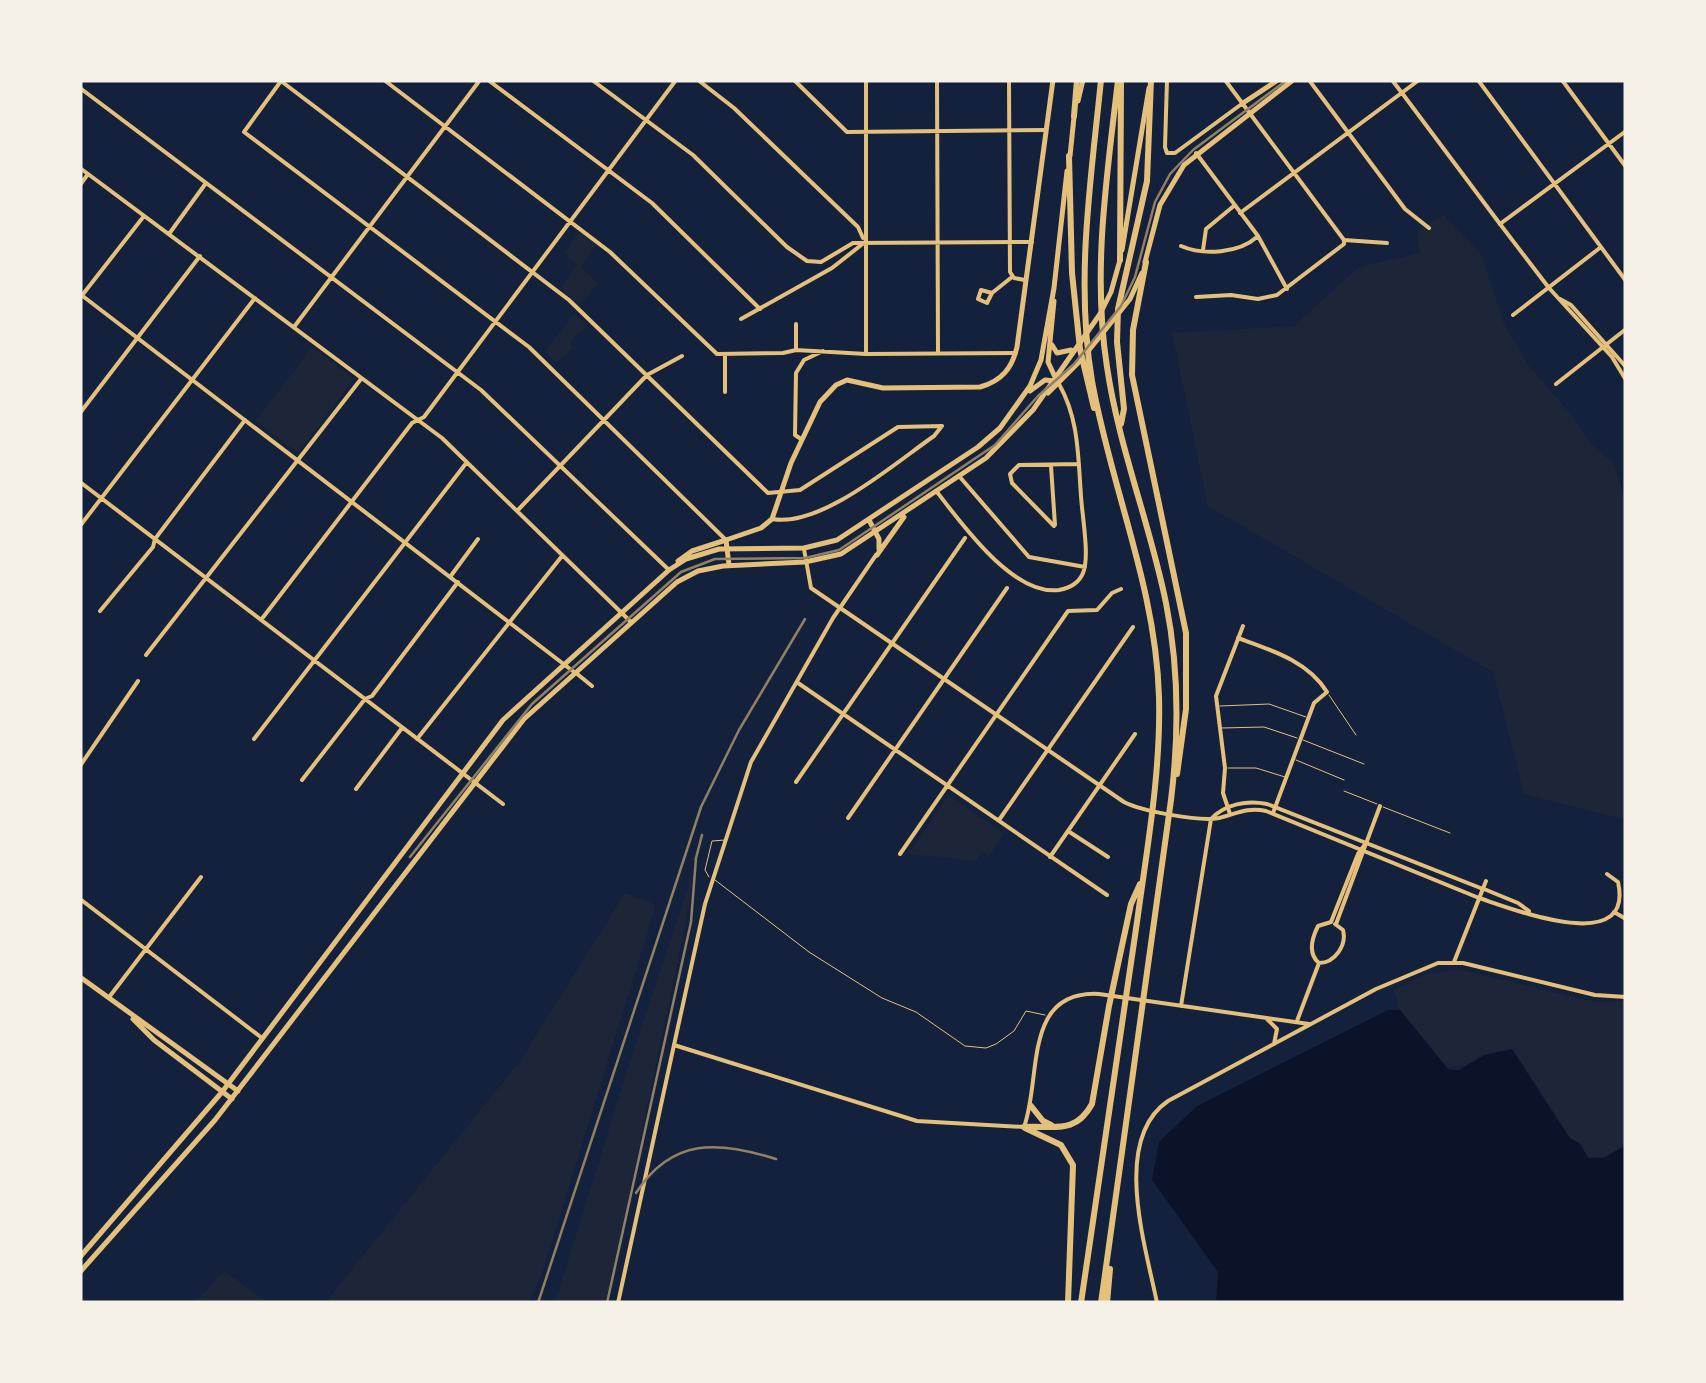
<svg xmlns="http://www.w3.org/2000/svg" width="1706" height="1383" font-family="'Sofia Sans Condensed',sans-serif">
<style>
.green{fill:#1d2539}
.water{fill:#0b132b}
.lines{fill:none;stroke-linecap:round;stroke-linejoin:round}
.service{stroke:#e5c07b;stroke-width:1}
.minor{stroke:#e5c07b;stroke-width:4}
.tertiary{stroke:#e5c07b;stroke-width:4}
.secondary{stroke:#e5c07b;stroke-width:5}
.primary{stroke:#e5c07b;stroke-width:5}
.motorway{stroke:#e5c07b;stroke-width:6}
.tram{stroke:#918062;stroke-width:2.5}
.rail{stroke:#918062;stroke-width:2.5}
</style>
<rect width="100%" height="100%" fill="#14213d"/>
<!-- green -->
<path class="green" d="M1443,215L1481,254L1504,324L1528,365L1570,413L1592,445L1614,464L1626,505V820L1524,794L1493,672L1208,506L1172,333L1294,326L1359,267L1420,253L1416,232Z
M580,231L597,244L581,267L598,284L579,305L560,289L577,265L564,253Z
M574,313L587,325L570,342L573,347L557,363L545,352Z
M312,347L354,379L298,453L256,421Z
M949,795L1004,834L989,856L982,852L976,861L908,854Z
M693,873L687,917L606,1303H555L631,1058Z
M625,893L656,905L542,1273L529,1303H325L520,1061Z
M1461,970L1596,1002L1626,1001V1146L1604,1157H1588L1581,1144L1569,1139L1512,1050C1490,1055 1469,1066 1446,1068L1399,1009L1394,990L1426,974Z
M224,1271L268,1303H195Z"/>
<!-- water -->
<path class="water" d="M1388,1010H1400L1449,1070H1459L1484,1055L1512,1049L1570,1138L1580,1144L1588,1158H1604L1626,1145V1303H1216L1218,1272L1152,1180L1159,1142L1197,1106Z"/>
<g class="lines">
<!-- service -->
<path class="service" d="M1329,695L1356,735
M1220,706L1269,704L1306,717
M1222,728L1264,727L1297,738
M1303,740L1364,764
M1296,760L1344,780
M1228,768H1256L1285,777
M1344,791L1377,804
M1383,807L1450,833
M709,877L705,870L712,841L725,840
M715,880L809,952L882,998L916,1012L965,1046L986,1048L996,1044L1014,1031L1026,1011L1045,1015"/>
<!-- minor -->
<path class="minor" d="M384,80L610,252L717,354L783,353L796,350L866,354L1016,353
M488,80L652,203L760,309
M592,80L693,155L787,247L807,261L821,262L853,243L1032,242
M698,80L734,108L858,227L863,238
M794,80L847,132L1046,130
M866,80V354
M937,80L938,353
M1009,80L1010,272L1014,278L1025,280
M1167,80L1165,147L1167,153H1175L1243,103
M1309,80L1405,209L1429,228
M1478,80L1626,281
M1562,80L1626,167
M80,88L481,390L669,570
M1402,93L1500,224L1626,131
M1196,153L1258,236L1287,289
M80,168L442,438L631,622
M80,185L88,174
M1240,213L1419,80
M169,234L206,183
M1344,240L1387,243
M1181,246C1204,256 1239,253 1257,237
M1203,250L1206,229L1235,205
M992,293L981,290L978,299L987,303L992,293L1012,277
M1196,297L1231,295L1258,299L1277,295L1344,244V240L1225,80
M80,298L144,216
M1560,299L1571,305L1626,367
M1513,315L1601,247
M741,319L832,268L865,242
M796,324V349
M294,327L480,80
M1556,384L1626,329
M725,392V354
M80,413L200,256
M801,439L795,435L796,373L804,360L823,351
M1051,466L1055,525
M959,476L1029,557L1085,567
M80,482L503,804
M937,492C962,524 1013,596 1059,590C1070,588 1079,583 1083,573C1090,557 1082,515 1081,496C1078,457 1079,419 1059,384
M518,510L647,375L682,356
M772,519C821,528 895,463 934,436L942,426
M80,526L255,298
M1054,526L1012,483L1010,474L1019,465L1079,464
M726,540L529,347L244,132L281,81L569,300L768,493L800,490L898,427L942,426
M450,577L478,539
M100,611L153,547L155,539L245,420
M261,620L412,423L424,417L676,80
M1238,638C1271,650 1308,661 1327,692L1314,703L1273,813
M146,655L361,379
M576,673L592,686
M798,683L1107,895
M254,739L467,462
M417,739L562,556
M80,766L138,681
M302,780L365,699L372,696L458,582
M796,782L965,538
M356,789L402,728
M1230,814L1223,793L1225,768L1216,696L1243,626
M848,818L1007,588
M999,820L1133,627
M1068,831L1108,857
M900,854L1068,611L1097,610L1112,593L1121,589
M1050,857L1135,734
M1484,889L1518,903L1529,911
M1479,898C1510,908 1635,958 1618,882L1607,874
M80,899L262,1038
M1614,912L1626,919
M1336,924L1380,806
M1319,963C1307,953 1312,938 1318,926L1331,922L1358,854L1366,843
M110,996L201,877
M1297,1021L1319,963C1335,963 1347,945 1343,930L1335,924
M674,1045L705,904L751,762L833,618L876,555"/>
<!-- tertiary -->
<path class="tertiary" d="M1392,80L1402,93
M1500,224L1549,288L1612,357L1626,380
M80,294L574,672
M804,549L811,588L1124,802C1141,811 1200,822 1219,818C1236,814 1247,807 1266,811L1479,898
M1454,962L1486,881
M1181,1006L1211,819C1225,804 1247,800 1267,804L1483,889
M1267,1019L1277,1029L1274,1044
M618,1303L674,1045L917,1121L1024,1127C1042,1078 1022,990 1099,994L1309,1024
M1157,1303C1146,1247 1111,1140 1168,1101L1376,989L1438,963H1463L1595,995L1626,997"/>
<!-- secondary -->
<path class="secondary" d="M729,565L726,540L761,528L772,519L791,463L820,402L836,385L847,380L883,388L980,387C1002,381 1012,368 1017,347L1053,80"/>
<!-- primary -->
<path class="primary" d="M1078,101L1083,80
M1243,103L1278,80
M1070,156L1074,117
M1122,250L1149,88
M1145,262L1160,205L1184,165L1293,80
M1054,301L1048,362L1055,377
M1052,345L1057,353L1071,350
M1089,350L1130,299L1142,273
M1030,391L1045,380L1055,381
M1048,393L1082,359
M869,520L879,539V549
M877,555L904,517
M678,561L692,551L726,540
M80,977L238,1091
M133,1019L154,1040L232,1099
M80,1257L222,1092L503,720L669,570L686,559L719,549L804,548L837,540L978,447L1000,428L1030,386L1041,360L1054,288L1067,171
M80,1272L215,1120L524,719L677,582L698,571L723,566L805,562L841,554L986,458L1033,410L1100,314L1111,292L1120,260"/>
<!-- motorway -->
<path class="motorway" d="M1074,116L1077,80
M1069,156L1072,273L1080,349L1094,408
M1120,260L1121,82
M1146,262L1133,330L1132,375L1186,633V709L1177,774
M1121,424L1124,409L1117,342L1118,309L1147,181L1151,80
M1031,1106L1043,1121L1051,1125
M1024,1127C1054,1125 1075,1135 1092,1104L1109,1006L1131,904L1140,884
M1025,1128L1061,1145L1073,1165L1068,1303
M1081,1303C1099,1176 1119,1049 1137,922C1147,848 1161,772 1159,697C1156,587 1111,488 1092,381C1075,280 1091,180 1101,80
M1101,1303L1171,800C1179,735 1179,668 1166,603C1150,524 1119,448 1107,367C1092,271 1107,176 1118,80
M1107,1303L1110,1269"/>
<!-- tram -->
<path class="tram" d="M410,857L532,704L681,572L715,559L805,558L839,550L995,445L1038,396L1074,364L1121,306L1135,277L1155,202L1170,174L1193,150L1287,80"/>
<!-- rail -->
<path class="rail" d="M636,1193C672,1137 719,1141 776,1159
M538,1303L701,807L739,730L805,619
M607,1303L691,922L696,858L702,835"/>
</g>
<!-- border -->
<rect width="1706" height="1383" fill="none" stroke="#f6f1e7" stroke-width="165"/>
</svg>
